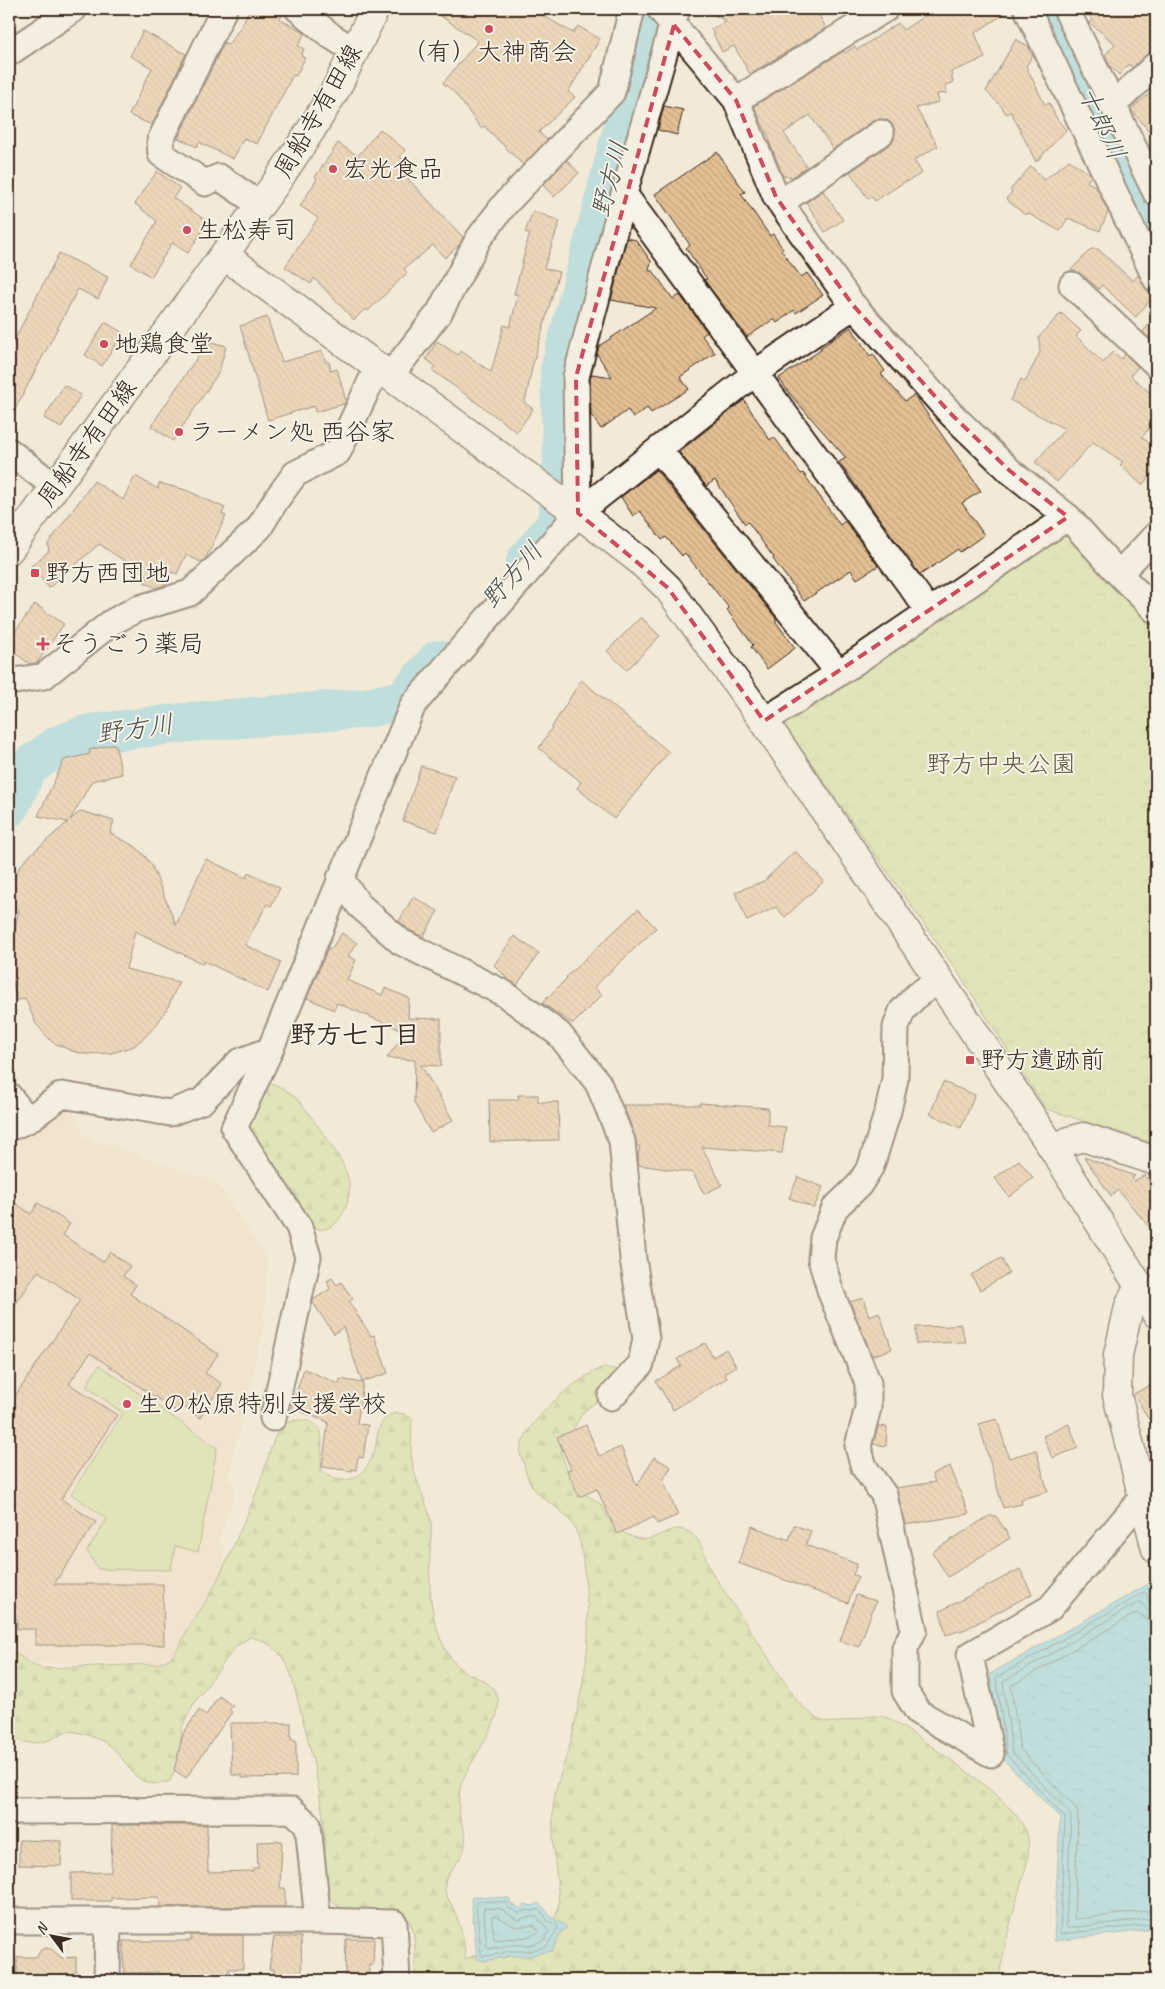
<svg xmlns="http://www.w3.org/2000/svg" width="1165" height="1989" font-family="Caveat,'Klee One',sans-serif">
<style>
.built{fill:#eeddc3}
.grass{fill:#ccde93;stroke:#848458}
.forest{fill:url(#forest-firs);stroke:#848458}
.park{fill:url(#park-tufts);stroke:#848458}
.water{fill:url(#water-ripples);stroke:#668e93}
.lines{fill:none;stroke-linecap:round;stroke-linejoin:round}
.shore{stroke:#586d6c;stroke-width:1}
.river{stroke:#83d1e1;stroke-width:40}
.building{fill:url(#building-back-hatch);stroke:#3b2a1e}
.street-casing{stroke:#3b2a1e;stroke-width:29}
.secondary-casing{stroke:#3b2a1e;stroke-width:31}
.street{stroke:#f7f3e8;stroke-width:25}
.secondary{stroke:#f7f3e8;stroke-width:28}
.marked{fill:none;stroke:#d1495b;stroke-width:4;stroke-dasharray:10 6;stroke-linejoin:round}
.poi-dot{fill:#d1495b;stroke:#f7f3e8;stroke-width:2}
.labels{text-anchor:middle;dominant-baseline:central;stroke-width:4;stroke-linejoin:round;paint-order:stroke}
.poi-label{font-size:25px;fill:#3b2a1e;stroke:#f7f3e8;text-anchor:start}
.street-label{font-size:25px;fill:#3b2a1e;stroke:#f7f3e8}
.park-label{font-size:25px;fill:#5f573b;stroke:#f7f3e8}
.water-label{font-size:26px;font-style:italic;fill:#4d544f;stroke:#f7f3e8}
.neighbourhood-label{font-size:26px;font-weight:bold;fill:#3b2a1e;stroke:#f7f3e8}
</style>
<defs>
<pattern id="forest-firs" width="22" height="20" patternUnits="userSpaceOnUse" patternTransform="scale(1.25)"><rect width="22" height="20" fill="#ccde93"/><path d="M5 1l3.5 6h-7zM16 11l3.5 6h-7z" fill="#b0bf7e"/></pattern>
<pattern id="park-tufts" width="24" height="20" patternUnits="userSpaceOnUse" patternTransform="scale(1.25)"><rect width="24" height="20" fill="#ccde93"/><path d="M3 7l-1-3M5 7V3M7 7l1-3M15 17l-1-3M17 17v-4M19 17l1-3" fill="none" stroke="#b0bf7e"/></pattern>
<pattern id="water-ripples" width="26" height="14" patternUnits="userSpaceOnUse" patternTransform="scale(1.25)"><rect width="26" height="14" fill="#83d1e1"/><path d="M2 4q2-2 4 0t4 0M15 11q2-2 4 0t4 0" fill="none" stroke="#72b4c1"/></pattern>
<pattern id="building-back-hatch" width="6" height="6" patternUnits="userSpaceOnUse" patternTransform="scale(1.25)"><rect width="6" height="6" fill="#e3c094"/><path d="M-1 5l2 2M0 0l6 6M5-1l2 2" fill="none" stroke="#c4a57f"/></pattern>
</defs>
<rect width="100%" height="100%" fill="#f3e9d7"/>
<filter id="ink" filterUnits="userSpaceOnUse"><feTurbulence type="fractalNoise" baseFrequency=".02" numOctaves="2"/><feDisplacementMap in="SourceGraphic" scale="10" xChannelSelector="R" yChannelSelector="G"/><feConvolveMatrix kernelMatrix="1 2 1 2 8 2 1 2 1" color-interpolation-filters="sRGB"/></filter>
<g filter="url(#ink)">
<!-- built -->
<path class="built" d="M65,1111L74,1113L84,1136L217,1183L268,1261L263,1331L228,1478L236,1490L219,1539L228,1575L174,1663H9V1143L24,1137Z"/>
<!-- grass -->
<path class="grass" d="M99,1365L217,1448L198,1552L175,1546L171,1570L98,1569L87,1551L107,1519L71,1494L123,1413L86,1386Z"/>
<!-- forest -->
<path class="forest" d="M262,1081C277,1083 290,1092 301,1103C315,1123 342,1155 348,1178C352,1192 346,1214 335,1224C325,1232 316,1230 307,1224L243,1121Z
M604,1367L614,1369L620,1373L600,1399L583,1412L561,1451C561,1459 573,1483 579,1489C585,1496 595,1498 601,1505C604,1509 605,1514 608,1518C614,1528 629,1537 640,1539C657,1542 671,1523 687,1531C706,1541 704,1561 714,1576L798,1702C805,1708 812,1716 820,1720C842,1728 862,1712 884,1717C889,1718 894,1721 898,1724C928,1745 1023,1803 1028,1838C1031,1859 1022,1879 1017,1898C1009,1925 1004,1953 998,1980H416C414,1963 417,1944 412,1927C401,1892 350,1929 330,1898C321,1882 325,1862 325,1845C323,1787 305,1730 291,1674C281,1652 274,1643 250,1637L235,1647L193,1705L182,1727L179,1761L170,1781C129,1795 129,1751 100,1740C90,1736 77,1730 66,1732C61,1733 57,1737 52,1739C35,1745 23,1745 9,1734V1652C23,1654 28,1667 44,1668L156,1664C179,1658 178,1645 189,1627C195,1617 202,1608 208,1598C220,1576 231,1552 241,1529C249,1511 257,1492 263,1473C268,1459 271,1443 279,1430C287,1418 309,1416 319,1428C325,1436 319,1458 322,1472C347,1490 367,1476 375,1449C377,1441 377,1433 380,1426C387,1412 400,1409 412,1419C412,1433 410,1447 412,1461C415,1482 427,1501 431,1522C432,1533 430,1545 430,1556C429,1590 430,1622 447,1652C452,1661 458,1668 467,1673C478,1678 492,1683 497,1695C507,1716 468,1763 461,1784C459,1794 458,1804 459,1814C461,1824 467,1834 465,1844C464,1863 442,1870 445,1890C446,1896 450,1902 453,1908C460,1923 465,1941 465,1959L480,1953L548,1936L556,1916L559,1903C557,1874 551,1837 553,1809C555,1782 568,1758 573,1732C580,1697 589,1660 588,1624C588,1606 586,1589 584,1571C582,1553 581,1532 568,1518C548,1497 530,1498 524,1464C523,1461 521,1457 520,1454C519,1425 579,1376 604,1367Z"/>
<!-- park -->
<path class="park" d="M1065,535L1147,619L1156,626V1144L1046,1109L957,971L783,723Z"/>
<!-- water -->
<path class="water" d="M1150,1583L1156,1614V1929L1054,1941L1060,1818L1002,1758L990,1674Z
M476,1896L509,1898L511,1904L520,1909L524,1904L533,1906L538,1903C546,1908 547,1914 553,1918C559,1922 563,1923 567,1928L561,1932L552,1951L539,1953L531,1956H511L485,1961L477,1959L471,1898Z"/>
<g class="lines">
<!-- shore -->
<path class="shore" d="M1156,1607L1150,1606L1147,1594L1144,1592L996,1678L1007,1755L1065,1818L1060,1934L1156,1924
M1156,1614L1148,1611L1142,1603L1139,1602L1003,1682L1012,1752L1067,1810L1071,1816L1066,1927L1068,1928L1156,1918
M1156,1621L1147,1619L1136,1613L1011,1686L1020,1749L1073,1805L1078,1813L1074,1918L1076,1919L1156,1910
M479,1901L505,1902L509,1908L519,1913L526,1910L533,1911L539,1909L548,1921L557,1925L558,1928L547,1946L530,1951H510L494,1955L483,1956L481,1953L476,1904Z
M484,1908L501,1909L518,1920L528,1917H537L549,1931L543,1941L529,1945H510L489,1949L487,1947Z
M492,1916H497L515,1927L534,1925L539,1932L528,1937L495,1940L494,1938Z"/>
<!-- river -->
<path class="river" d="M1048,9L1156,238
M526,561L558,523L563,463L560,371L654,9
M9,807L27,768L59,745L89,734L191,722L366,708L403,700L438,660"/>
</g>
<!-- building -->
<path class="building" d="M250,9H284V12L280,19L305,33L298,46L304,49L301,56L305,58L296,76L293,75L257,144L244,138L233,159L199,142L197,147L178,138L224,43L228,45L240,28Z
M430,9H532L573,33L578,26L600,39L568,92L575,97L539,132L547,140L523,165L484,126L481,128L454,92L443,83L478,41Z
M706,9H816L826,28L750,74L734,46L722,52L711,29L726,22Z
M935,9H1012L975,33L985,58L951,72L953,83L945,85L947,93L937,94L939,102L916,108L938,146L914,160L922,173L907,182L906,181L875,201L872,197L868,199L850,172L890,144L894,140L895,132L892,124L887,120L879,119L873,121L833,149L810,115L784,133L807,167L793,177L783,176L769,141L770,140L754,106L844,51L845,53L855,46L857,50L898,23L903,30Z
M1082,9H1156V51L1147,54L1132,68L1129,64L1119,75L1110,66L1105,55L1115,44L1090,23L1093,20Z
M143,31L186,54L152,125L129,115L152,68L130,56Z
M1016,39L1029,47L1030,52L1033,55L1026,66L1045,105L1049,103L1057,119L1066,130L1036,162L1011,112L1006,114L1002,107L986,91Z
M1156,84V140L1131,109L1154,90L1152,88Z
M664,106L683,110L677,135L658,130Z
M380,129L405,150L400,156L414,174L408,179L463,237L460,244L445,258L433,245L404,269L407,273L368,311L365,309L354,320L314,278L311,284L285,267L318,218L300,206L317,179L315,177L338,143L358,156Z
M717,152L745,192L741,194L770,236L773,234L783,249L781,250L801,277L807,273L823,295L796,313L794,310L777,323L774,319L747,337L704,280L707,279L686,248L690,245L655,194Z
M567,160L579,173L554,197L543,185Z
M1069,160L1090,174L1091,176L1087,182L1096,186L1108,212L1100,231L1068,218L1060,231L1027,213L1025,215L1006,199L1012,192L1010,190L1031,166L1044,180Z
M157,171L180,188L173,198L208,222L188,253L172,243L151,277L131,264L157,221L135,204Z
M823,191L843,220L825,232L806,202Z
M533,211L560,221L544,268L559,272L532,367L526,398L524,402L533,409L517,432L432,370L435,366L426,359L437,341L458,355L461,351L491,372L504,325L510,327L518,295L514,294L525,252L524,251L530,234L525,232Z
M627,238L636,240L651,261L649,271H653L673,299L680,295L707,332L702,336L715,353L680,377L689,389L651,413L647,408L633,418L628,410L601,429L591,415L590,379L592,374L612,377L597,354L599,346L656,308L611,300Z
M1091,249H1098L1133,281L1138,275L1148,291L1156,293L1136,317L1102,285L1099,289L1081,274L1076,271H1070Z
M59,253L108,277L98,299L78,289L9,421V350Z
M1061,313L1081,331L1076,336L1103,363L1113,351L1121,359L1125,354L1138,367L1131,375L1133,378L1156,398V420L1142,437L1156,449V469L1142,485L1120,465L1123,462L1093,442L1057,482L1035,462L1065,429L1010,400L1021,379L1025,382L1040,352L1039,337Z
M1156,314V344L1143,332Z
M267,317L282,362L322,351L326,362H329L331,371L337,369L346,401L344,404L315,412L314,406L268,420L240,326Z
M105,322L123,333L102,366L85,355Z
M851,327L870,356L873,354L885,371L881,374L905,401L914,395L981,491L962,503L984,535L960,552L958,549L920,575L839,462L846,458L789,393L779,378L821,350L820,348Z
M208,341L226,346L219,372L173,441L151,426Z
M64,385L81,395L61,428L44,418Z
M744,400L770,440L774,437L801,474L803,473L840,525L845,521L878,566L857,579L851,570L804,601L773,559L774,558L748,522L745,524L715,480L706,486L679,452Z
M656,470L776,618V622L795,648L767,669L751,647L753,645L727,610L729,608L685,553L682,556L666,537L662,540L640,511L633,516L621,497Z
M135,476L158,489L159,483L186,490L225,508L222,514L226,516L206,558L201,562L186,555L177,574L172,572L165,585L156,588L144,582L149,577L99,544L49,588L31,566L49,551L48,544L94,481L123,500Z
M35,604L64,624L37,663L30,664L9,649V640Z
M641,617L660,636L627,670L607,651Z
M581,680L669,752L614,819L577,788L581,782L539,748Z
M115,744L122,774L92,781L70,820L81,811L114,821L110,833L136,847L145,856L152,866L176,925L206,859L246,878L248,872L280,888L271,906L267,904L245,945L281,962L268,992L204,961L203,964L135,931L126,969L179,982L168,1007L157,1024L144,1038L134,1046L112,1053L85,1054L72,1051L52,1042L36,1024L25,998L17,1001L9,967V959L19,909L12,905L15,898L9,895V889L20,866L31,854L68,822L38,816L64,760L90,754L89,750Z
M421,766L455,776L437,832L403,821Z
M795,851L824,881L785,917L776,907L747,921L735,892L764,881Z
M413,897L438,911L423,937L409,930L399,921Z
M638,909L656,928L594,987L602,995L573,1024L542,1003L567,978L566,977Z
M342,933L357,943L348,956L356,960L347,980L382,995L385,988L409,998L408,1018L441,1019V1066L421,1065L453,1120L431,1133L414,1103L415,1060L387,1058L406,1032L337,1003L334,1010L307,998L328,948L331,949Z
M514,936L539,953L517,985L509,980L494,965Z
M943,1082L975,1095L961,1128L930,1114Z
M518,1095H538V1102H558L559,1140L490,1142L489,1100H518Z
M700,1103L768,1108V1125L786,1127L782,1153L702,1147L722,1185L704,1194L693,1173L639,1165L638,1156L640,1146H637L635,1136L623,1105H700Z
M1084,1157L1135,1176L1132,1178L1134,1181L1145,1175L1156,1193V1235L1118,1190L1111,1196Z
M1019,1160L1033,1178L1009,1197L995,1178Z
M798,1177L823,1187L814,1208L789,1198Z
M9,1199L31,1214L38,1203L70,1224L63,1235L103,1262L110,1252L130,1266L123,1276L136,1285L130,1294L218,1354L205,1373L222,1384L200,1418L181,1405L177,1412L90,1353L69,1384L117,1415L61,1499L96,1522L54,1584H163L164,1645H35V1629H17V1618H9V1405L80,1300L38,1271L9,1314Z
M1001,1258L1009,1273L980,1290L971,1275Z
M332,1278L337,1285L341,1282L353,1299L349,1302L371,1336L374,1335L388,1373L362,1382L343,1327L334,1334L313,1303V1300L330,1289L327,1281Z
M863,1298L869,1316L879,1312L892,1349L872,1356L850,1302Z
M960,1324L966,1342L916,1344V1327L951,1326Z
M705,1343L713,1357L726,1349L736,1366L724,1373L727,1378L673,1410L656,1381L681,1366L677,1359Z
M304,1369L339,1384L340,1379L363,1383L357,1424L368,1425L363,1458L358,1457L356,1470L352,1469V1471L322,1467L328,1422L291,1408Z
M1156,1381V1432L1134,1394Z
M997,1419L1009,1458L1036,1450L1048,1492L1021,1499L1022,1504L1003,1508L979,1424Z
M1069,1424L1078,1448L1052,1458L1043,1436Z
M586,1425L599,1456L621,1447L637,1486L654,1457L671,1467L663,1480L678,1515L657,1524L654,1517L617,1534L597,1489L579,1497L567,1470L571,1469L557,1437Z
M878,1426L887,1427L886,1446L873,1444Z
M950,1466L969,1514L905,1525L896,1488L935,1482L932,1474Z
M989,1516H996L1010,1538L948,1577L932,1552Z
M794,1525L811,1531L806,1545L857,1564L853,1575L858,1576L848,1603L738,1563L752,1526L789,1540Z
M1020,1569L1032,1594L966,1629L946,1635L940,1611Z
M856,1595L876,1601L859,1647L840,1641Z
M219,1696L233,1706L229,1710L232,1712L186,1778L174,1770L183,1734L199,1710L206,1715Z
M230,1723H291V1740H296V1777L242,1778V1775H232Z
M112,1825H207L208,1872L253,1871V1868H258L257,1842L282,1841L280,1888H285V1907H160L159,1897L111,1898V1901H71V1873L111,1872Z
M19,1840L62,1841L61,1866L19,1865Z
M191,1935H243V1969H229V1974L191,1975V1980H160L159,1972L124,1973L123,1941H191Z
M274,1937H301L302,1976H274V1969H269Z
M346,1939H374L373,1965H369V1979H345Z
M45,1948L51,1949L62,1958L76,1957V1980H17V1957H37L40,1951Z"/>
<g class="lines">
<defs>
<path id="street" d="M224,9L160,141L161,154L205,183L219,177L260,205
M298,9L331,36L355,51
M660,9L736,100L776,197L852,304L951,414L1010,471L1068,517L1119,574L1156,611
M1027,9L1156,279
M1066,9L1156,193
M9,53L74,9
M736,100L885,9
M1113,105L1156,65
M624,194L929,611
M780,203L881,133
M1072,285L1156,364
M390,376L439,313L479,238L505,204L612,92L632,9
M659,450L839,673
M9,451L54,486
M578,513L576,377L624,194L676,12
M1119,574L1156,535
M9,682L44,676L112,622L137,609L190,593L259,528L276,500L295,474L338,452L378,366
M764,721L839,673L1068,517
M340,878L359,905L401,942L505,994L559,1034L598,1083L622,1141L633,1259L646,1338L641,1364L611,1397
M938,981L917,995L902,1011L896,1027L895,1079L888,1111L871,1166L859,1185L835,1208L823,1238L821,1259L831,1293L868,1383V1408L858,1446L864,1467L884,1495L914,1630L905,1648V1691L918,1712L991,1754L970,1655L1050,1608L1143,1497
M9,1096L28,1120
M9,1128L28,1120L62,1095L170,1113L202,1101L239,1062L270,1050
M273,1418L308,1257L299,1227L234,1128L270,1050L413,705L578,513L755,373L854,306
M9,1811L292,1810L308,1825L318,1921
M9,1921H318L394,1923L397,1980
M107,1980L108,1921"/>
<path id="secondary" d="M224,255L578,513L639,560L668,588L764,721L1054,1150L1156,1313
M9,550L276,183L311,130L337,87L375,9
M1054,1150L1069,1141L1083,1137L1156,1161
M1139,1284L1129,1307L1118,1355L1117,1395L1156,1549"/>
</defs>
<!-- street casing -->
<use href="#street" class="street-casing"/>
<!-- secondary casing -->
<use href="#secondary" class="secondary-casing"/>
<!-- street -->
<use href="#street" class="street"/>
<!-- secondary -->
<use href="#secondary" class="secondary"/>
</g>
</g>
<!-- marked area -->
<path d="M0 0H1165V1989H0ZM674,25L736,100L776,197L852,304L951,414L1010,471L1068,517L764,721L668,588L578,513L576,377Z" fill="#f3e9d7" fill-opacity=".55" fill-rule="evenodd"/>
<path class="marked" d="M674,25L736,100L776,197L852,304L951,414L1010,471L1068,517L764,721L668,588L578,513L576,377Z"/>
<!-- markers -->
<g class="poi-dot">
<circle cx="489" cy="29" r="5"/>
<circle cx="333" cy="169" r="5"/>
<circle cx="187" cy="230" r="5"/>
<circle cx="104" cy="344" r="5"/>
<circle cx="179" cy="432" r="5"/>
<rect x="30" y="568" width="10" height="10" rx="2.5"/>
<path d="M40.5 636.5h5v5h5v5h-5v5h-5v-5h-5v-5h5z"/>
<rect x="965" y="1055" width="10" height="10" rx="2.5"/>
<circle cx="127" cy="1404" r="5"/>
</g>
<g class="labels">
<!-- poi labels -->
<g class="poi-label">
<text x="489" y="52" text-anchor="middle">（有）大神商会</text>
<text x="343" y="169">宏光食品</text>
<text x="197" y="230">生松寿司</text>
<text x="114" y="344">地鶏食堂</text>
<text x="189" y="432">ラーメン処 西谷家</text>
<text x="45" y="573">野方西団地</text>
<text x="53" y="644">そうごう薬局</text>
<text x="980" y="1060">野方遺跡前</text>
<text x="137" y="1404">生の松原特別支援学校</text>
</g>
<!-- street labels -->
<g class="street-label">
<text transform="translate(318 111) rotate(-60)">周船寺有田線</text>
<text transform="translate(87 443) rotate(-54)">周船寺有田線</text>
</g>
<!-- park labels -->
<g class="park-label">
<text x="1001" y="764">野方中央公園</text>
</g>
<!-- water labels -->
<g class="water-label">
<text transform="translate(1102 123) rotate(65)">十郎川</text>
<text transform="translate(610 179) rotate(-75)">野方川</text>
<text transform="translate(512 575) rotate(-49)">野方川</text>
<text transform="translate(135 729) rotate(-8)">野方川</text>
</g>
<!-- neighbourhood labels -->
<g class="neighbourhood-label">
<text x="355" y="1034">野方七丁目</text>
</g>
</g>
<!-- margin -->
<rect width="1165" height="1989" fill="none" stroke="#f7f3e8" stroke-width="30"/>
<rect x="15" y="15" width="1135" height="1959" fill="none" stroke="#3b2a1e" stroke-width="2" filter="url(#ink)"/>
<!-- north arrow -->
<g transform="translate(52 1936) rotate(302)" stroke="#f7f3e8" stroke-width="4" paint-order="stroke">
<path d="M0-4L9 19L0 12L-9 19Z" fill="#3b2a1e"/>
<text y="-8" font-size="14" font-weight="bold" text-anchor="middle" fill="#3b2a1e">N</text>
</g>
</svg>
